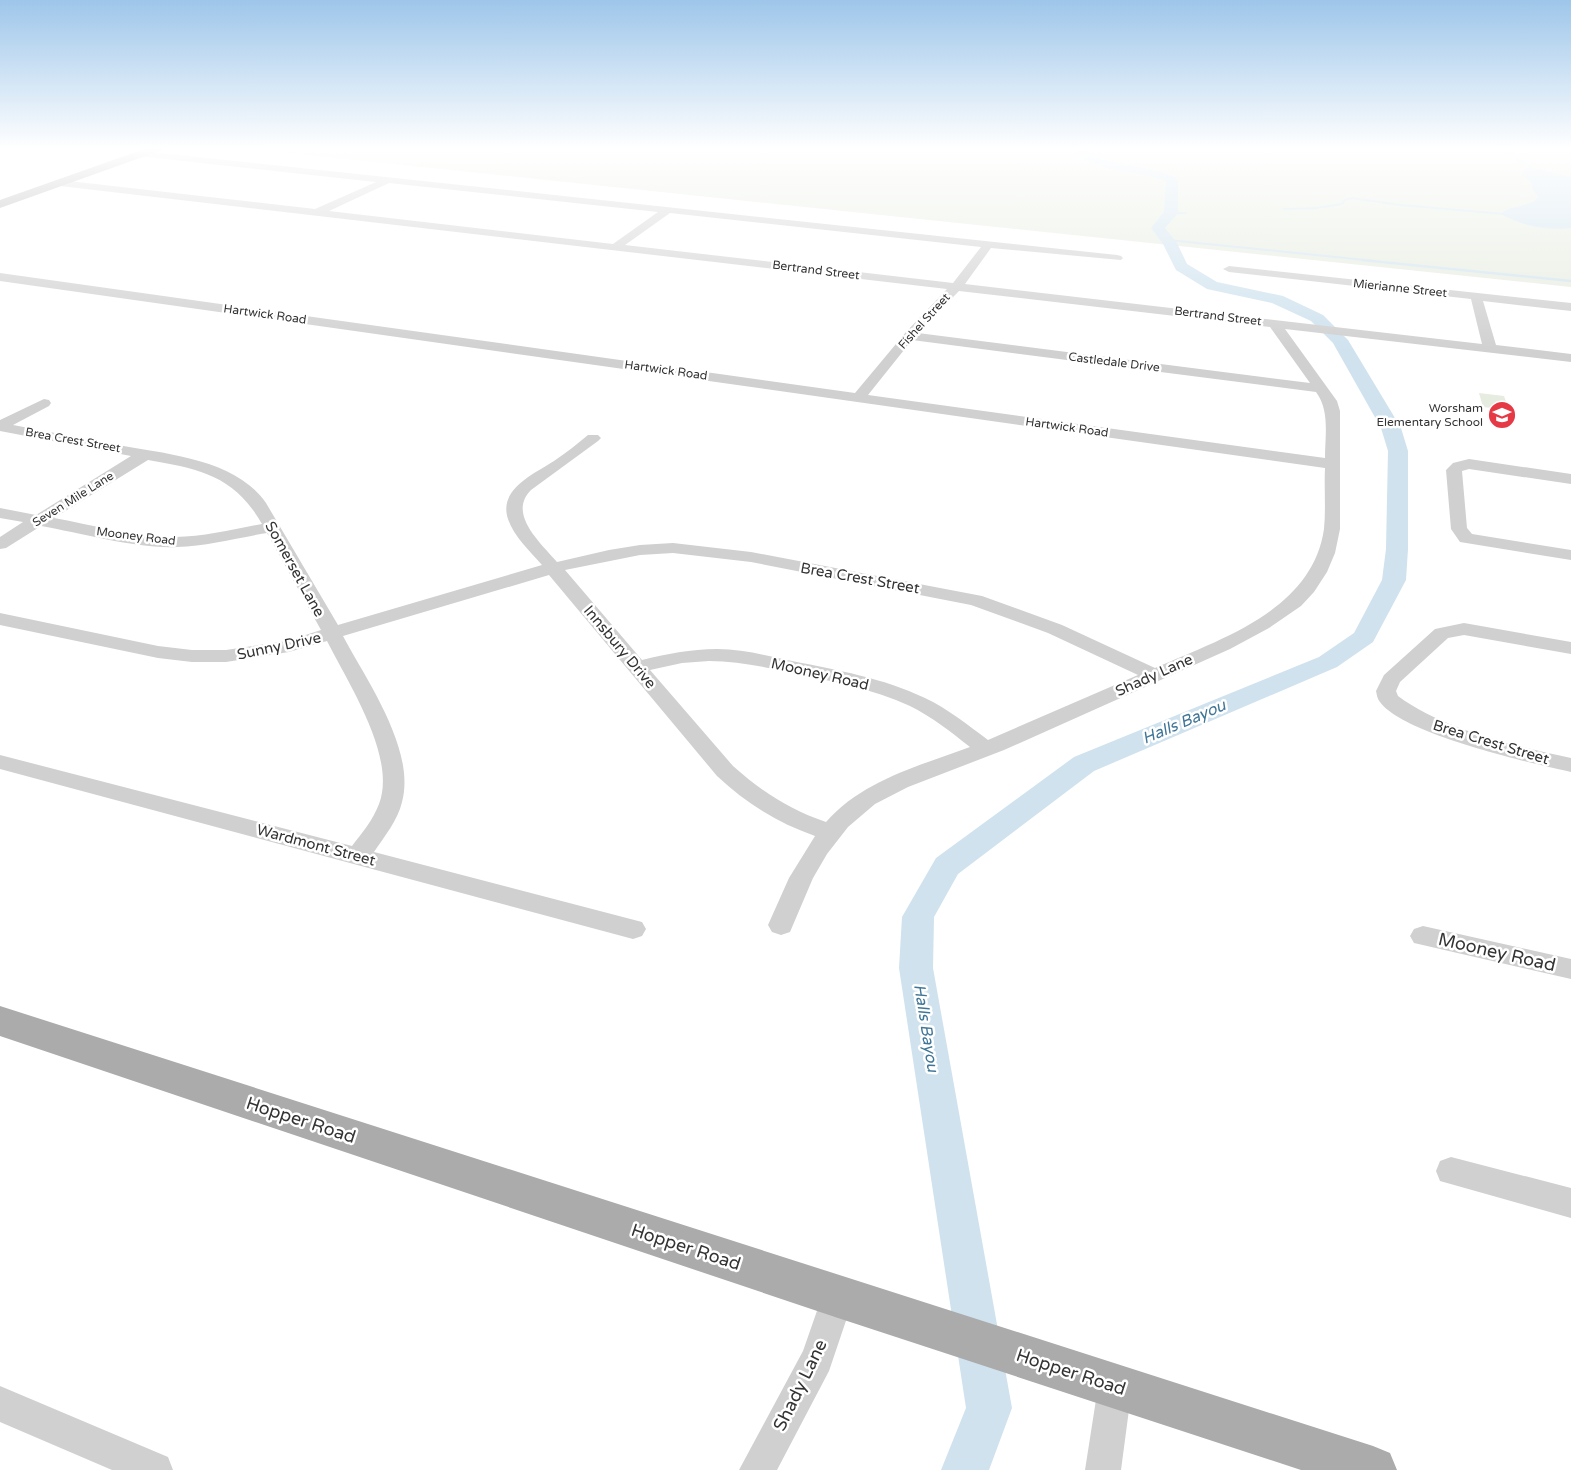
<svg xmlns="http://www.w3.org/2000/svg" width="1571" height="1470" font-family="'Varela Round',sans-serif">
<style>
.green{fill:#e6ecdf}
.water{fill:#cfe2ee}
.lines{fill:none;stroke-linecap:round;stroke-linejoin:round}
.stream-far1{stroke:#cfe2ee;stroke-width:2}
.stream{stroke:#cfe2ee;stroke-width:2.5}
.river{fill:#cfe2ee;fill-rule:evenodd}
.minor{fill:#d0d0d0;fill-rule:evenodd}
.major{fill:#ababab;fill-rule:evenodd}
.labels{text-anchor:middle;dominant-baseline:central;stroke-width:5;stroke-linejoin:round;paint-order:stroke}
.far-street-label{font-size:12px;fill:#333;stroke:#fff}
.far-poi-label{font-size:12px;fill:#333;stroke:#fff;text-anchor:end}
.street-label{font-size:15px;fill:#333;stroke:#fff}
.water-label{font-size:16px;font-style:italic;fill:#3f7597;stroke:#fff}
.near-street-label{font-size:18px;fill:#333;stroke:#fff}
</style>
<rect width="100%" height="100%" fill="#fff"/>
<!-- green -->
<path class="green" d="M230,147H1571V287Z
M1479,393L1504,396L1509,410L1483,407Z"/>
<!-- water -->
<path class="water" d="M1525,168L1540,169L1571,177V228C1546,231 1523,226 1501,214C1509,204 1526,210 1539,197L1532,189L1531,182L1521,175Z"/>
<g class="lines">
<!-- stream-far1 -->
<path class="stream-far1" d="M1497,147L1536,171
M1284,209L1317,208L1342,204L1345,200L1352,198L1400,205L1505,214
M1171,213H1186
M1168,240L1375,261"/>
<!-- stream -->
<path class="stream" d="M1362,260L1571,281"/>
<!-- river -->
<path class="river" d="M1069,147C1088,147 1088,155 1105,160C1129,167 1153,167 1176,177L1178,180V213L1165,228L1177,243L1187,264L1217,282L1283,296L1323,315L1348,340L1401,428L1408,451V549L1406,580L1373,642L1337,667L1094,771L958,874L934,917L933,968L1012,1408L989,1470H941L966,1408L899,968L902,917L936,858L1074,757L1319,657L1354,633L1382,580L1386,549L1388,451L1381,428L1333,343L1311,321L1272,303L1207,289L1176,270L1163,244L1151,228L1164,212L1166,182C1135,168 1092,175 1069,147Z"/>
<!-- minor -->
<path class="minor" d="M141,151L1117,255L1121,256L1123,258L1121,260L991,248L965,284L1482,344L1471,299L1229,272L1223,269L1229,266L1571,303V311L1483,301L1496,345L1571,354V362L1285,329L1337,401L1340,411V529L1335,553L1327,572L1314,592L1301,606L1269,628L1230,649L1004,750L908,787L875,804L848,827L827,854L813,878L790,932L781,935L772,932L768,925L789,878L815,836C777,823 746,803 717,776L549,575L343,636C367,681 416,750 402,802C398,820 384,837 374,852L642,922L646,929L642,936L633,939L0,769V755L352,846C362,833 373,820 379,804C397,757 348,683 327,641L289,652L226,662H192L158,658L0,625V613L158,646L192,650H226L287,641L321,630L267,533C237,538 207,546 177,547C137,549 81,533 41,526L6,548L0,549V537L23,522L0,518V508L36,515L131,456L0,431V420L44,399L49,400L51,403L49,406L13,425C48,432 83,438 118,445C166,454 236,459 266,503L338,625L542,565C530,551 514,537 508,519C498,489 534,474 554,461C566,453 577,444 588,435H598L601,438L598,441L531,490C507,514 541,543 557,562L609,550L640,545L673,543L751,552L982,596L1062,625L1155,668C1220,639 1312,611 1324,529C1326,509 1324,488 1325,468L0,281V273L855,393L906,332L947,289L60,186L55,183L60,180L315,209L376,182L138,156L136,154ZM389,183L658,212L613,244L329,211ZM670,213L981,247L953,283L625,245ZM959,291L1270,327L1310,383L918,333ZM912,340L1316,392C1330,411 1325,435 1325,458L868,395ZM148,460C199,469 234,475 262,524C234,529 204,537 175,537C134,537 93,525 54,518ZM673,553L751,562L971,605L1048,633L1138,675L988,740C968,725 948,709 925,698C883,678 837,670 792,661C768,656 743,649 717,649C691,649 666,654 642,660L565,570L640,555ZM709,661C737,661 765,667 792,673C832,681 873,689 910,706C932,717 951,732 970,747C919,766 863,780 826,822C790,810 761,791 733,766L650,670L682,663Z
M1469,459L1571,474V484L1469,469L1462,471L1467,528L1472,534L1571,550V560L1460,542L1451,529L1446,470L1453,463Z
M1464,623L1571,642V654L1464,635L1448,638L1400,682L1396,691L1398,696C1444,730 1515,746 1571,758V772C1530,763 1403,734 1380,702C1377,698 1377,695 1376,691L1384,675L1435,629Z
M1423,926L1571,959V979L1414,943L1410,936L1414,929Z
M1451,1157L1571,1188V1218L1440,1181L1436,1171L1440,1161Z
M838,1281L850,1285L854,1297L829,1371L777,1470H739L803,1351L826,1285Z
M1115,1370L1127,1375L1132,1387L1121,1470H1085L1098,1387L1103,1375Z
M0,1386L168,1457L173,1470H112L0,1422Z"/>
<!-- major -->
<path class="major" d="M150,147H167L165,149L0,208V200Z
M0,1006L1373,1446L1390,1453L1397,1470H1301L838,1318L0,1036Z"/>
</g>
<!-- sky -->
<linearGradient id="sky" x2="0" y2="1"><stop stop-color="#9ec6ea"/><stop offset="0.42" stop-color="#fff"/><stop offset="1" stop-color="#fff" stop-opacity="0"/></linearGradient>
<rect width="1571" height="353" fill="url(#sky)"/>
<!-- icons -->
<defs>
<symbol id="school-disc" viewBox="-11 -11 22 22"><circle r="9.5" fill="#e63946" stroke="#fff"/><path d="M0-5L7-2L0 1L-7-2ZM-4 1L0 2.5L4 1V4Q0 6-4 4Z" fill="#fff"/></symbol>
</defs>
<g fill-rule="evenodd">
<use href="#school-disc" x="1486" y="399" width="32" height="32"/>
</g>
<g class="labels">
<!-- far-street labels -->
<g class="far-street-label">
<text transform="translate(816 270) rotate(7)">Bertrand Street</text>
<text transform="translate(1400 288) rotate(6)">Mierianne Street</text>
<text transform="translate(265 314) rotate(8)">Hartwick Road</text>
<text transform="translate(1218 316) rotate(7)">Bertrand Street</text>
<text transform="translate(924 321) rotate(-48)">Fishel Street</text>
<text transform="translate(1114 362) rotate(7)">Castledale Drive</text>
<text transform="translate(666 370) rotate(8)">Hartwick Road</text>
<text transform="translate(1067 427) rotate(8)">Hartwick Road</text>
<text transform="translate(73 440) rotate(10)">Brea Crest Street</text>
<text transform="translate(73 499) rotate(-32)">Seven Mile Lane</text>
<text transform="translate(136 536) rotate(7)">Mooney Road</text>
</g>
<!-- far-poi labels -->
<g class="far-poi-label">
<text x="1483" y="408">Worsham<tspan x="1483" dy="14">Elementary School</tspan></text>
</g>
<!-- street labels -->
<g class="street-label">
<text transform="translate(295 569) rotate(61)">Somerset Lane</text>
<text transform="translate(860 578) rotate(10)">Brea Crest Street</text>
<text transform="translate(279 646) rotate(-12)">Sunny Drive</text>
<text transform="translate(620 647) rotate(50)">Innsbury Drive</text>
<text transform="translate(820 674) rotate(13)">Mooney Road</text>
<text transform="translate(1154 675) rotate(-24)">Shady Lane</text>
<text transform="translate(1491 742) rotate(17)">Brea Crest Street</text>
<text transform="translate(316 845) rotate(15)">Wardmont Street</text>
</g>
<!-- water labels -->
<g class="water-label">
<text transform="translate(1184 722) rotate(-23)">Halls Bayou</text>
<text transform="translate(926 1028) rotate(81)">Halls Bayou</text>
</g>
<!-- near-street labels -->
<g class="near-street-label">
<text transform="translate(1497 952) rotate(13)">Mooney Road</text>
<text transform="translate(301 1120) rotate(18)">Hopper Road</text>
<text transform="translate(686 1247) rotate(18)">Hopper Road</text>
<text transform="translate(1071 1372) rotate(18)">Hopper Road</text>
<text transform="translate(800 1385) rotate(-64)">Shady Lane</text>
</g>
</g>
</svg>
